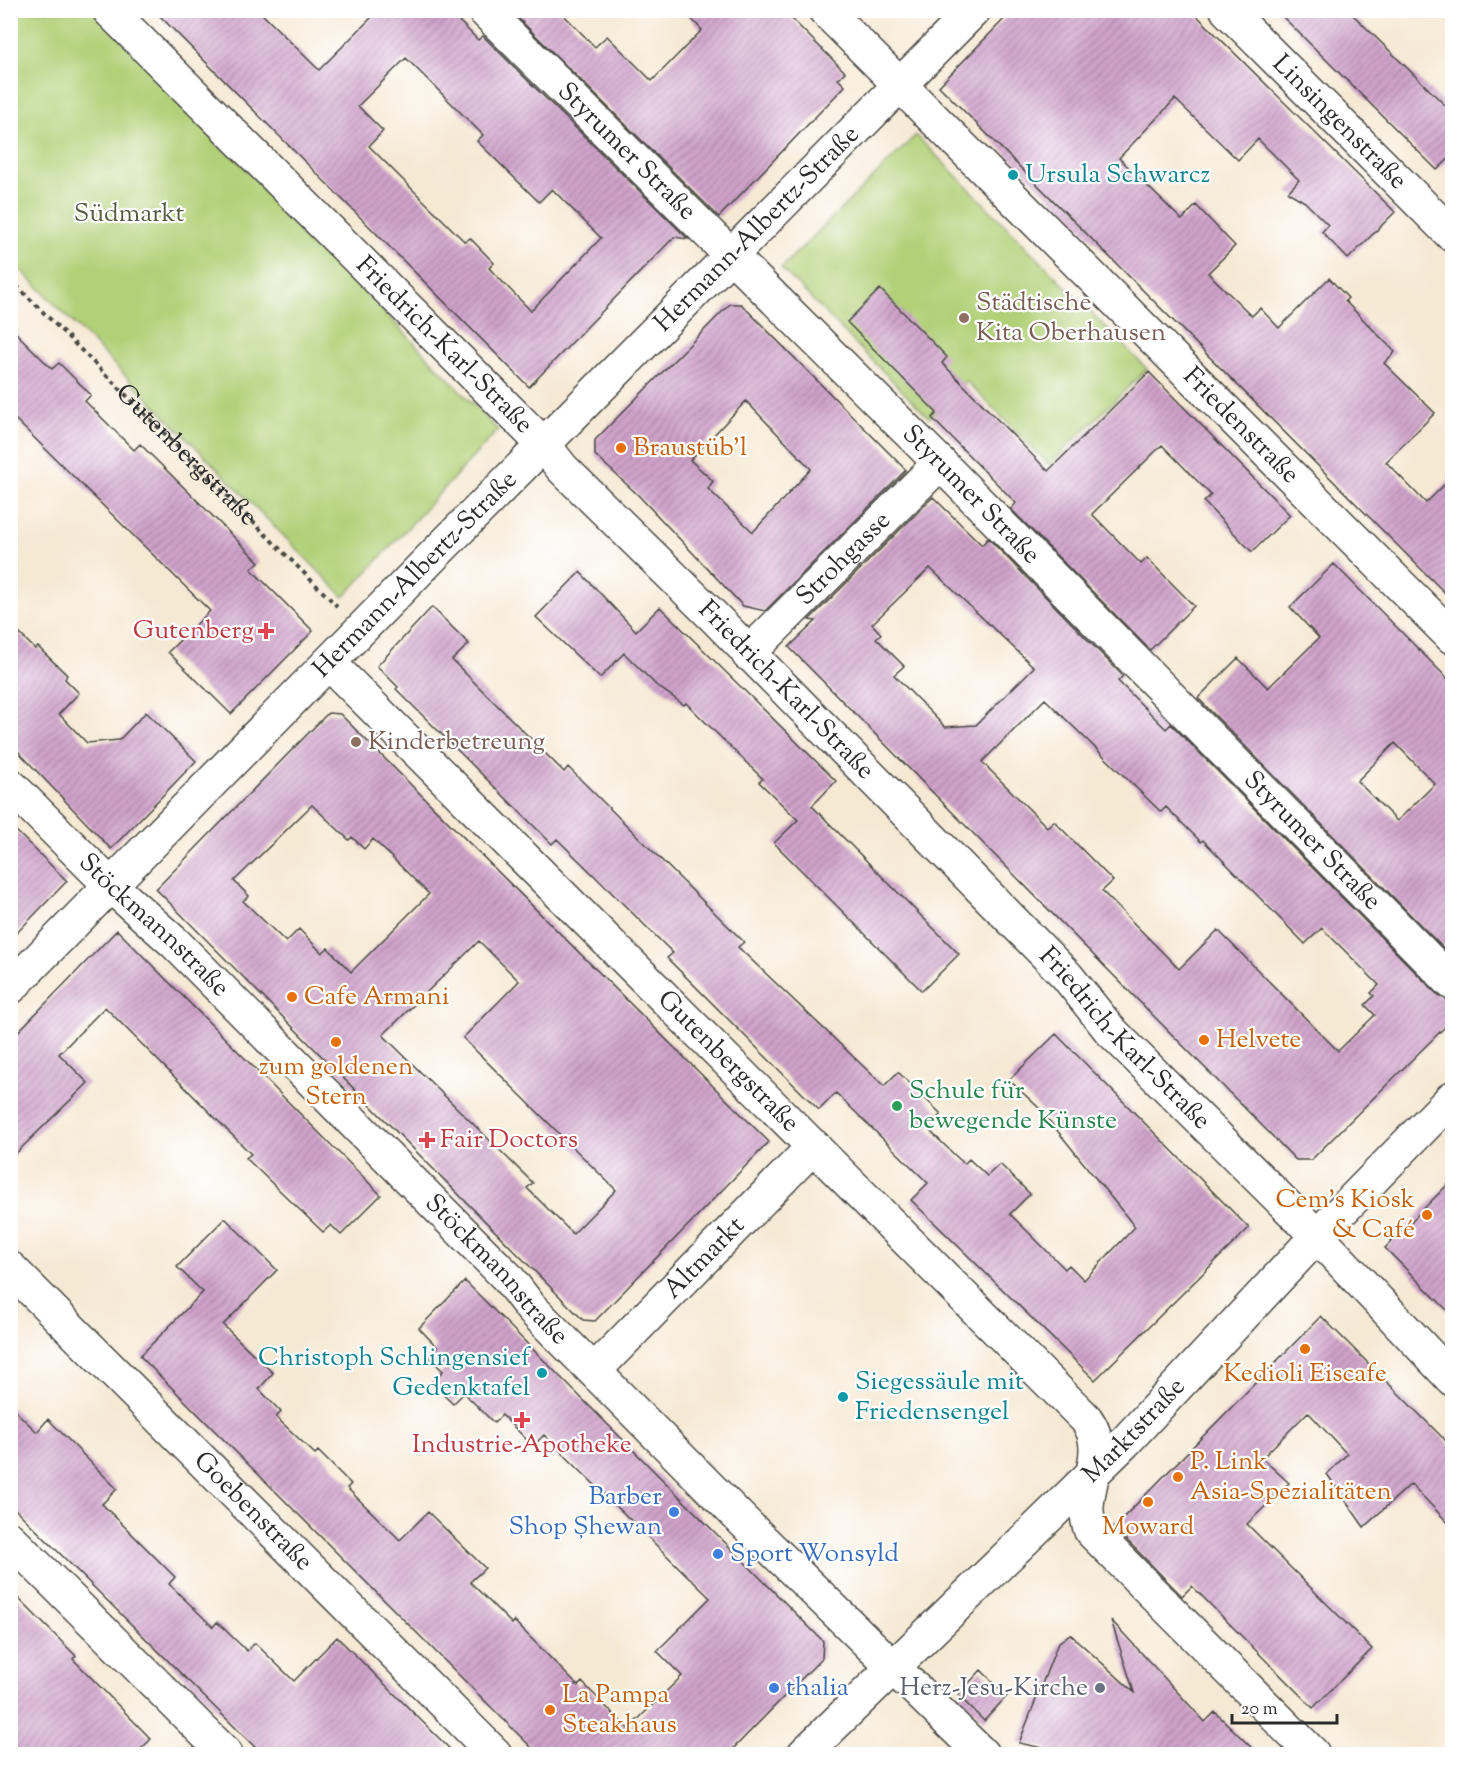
<svg xmlns="http://www.w3.org/2000/svg" width="1463" height="1765" font-family="'Sorts Mill Goudy',serif">
<style>
.green{fill:#b1d077;stroke:#6e7e51;stroke-width:1.5}
.building{fill:url(#building-hatch);fill-rule:evenodd}
.lines{fill:none;stroke-linecap:round;stroke-linejoin:round}
.minor-casing{stroke:#494844;stroke-width:36}
.path{stroke:#494844;stroke-width:4;stroke-dasharray:4.5 4.5;stroke-linecap:butt}
.minor{stroke:#fff;stroke-width:33}
.culture-dot{fill:#0f9aa8;stroke:#fff;stroke-width:2}
.education-dot{fill:#8d6e63;stroke:#fff;stroke-width:2}
.food-dot{fill:#e8710a;stroke:#fff;stroke-width:2}
.health-dot{fill:#e0444e;stroke:#fff;stroke-width:2}
.leisure-dot{fill:#2e9e5b;stroke:#fff;stroke-width:2}
.shop-dot{fill:#3f7fe0;stroke:#fff;stroke-width:2}
.worship-dot{fill:#6b7280;stroke:#fff;stroke-width:2}
.labels{text-anchor:middle;dominant-baseline:central;stroke-width:4.5;stroke-linejoin:round;paint-order:stroke}
.street-label{font-size:26px;fill:#2b2b2b;stroke:#fff}
.culture-label{font-size:26px;fill:#0d838f;stroke:#fff;text-anchor:start}
.park-label{font-size:26px;fill:#535d42;stroke:#fff}
.education-label{font-size:26px;fill:#785e54;stroke:#fff;text-anchor:start}
.food-label{font-size:26px;fill:#c56008;stroke:#fff;text-anchor:start}
.health-label{font-size:26px;fill:#be3a42;stroke:#fff;text-anchor:end}
.leisure-label{font-size:26px;fill:#27864d;stroke:#fff;text-anchor:start}
.shop-label{font-size:26px;fill:#366cbe;stroke:#fff;text-anchor:start}
.worship-label{font-size:26px;fill:#5b616d;stroke:#fff;text-anchor:end}
</style>
<defs>
<pattern id="building-hatch" width="6" height="6" patternUnits="userSpaceOnUse" patternTransform="scale(1.5)"><rect width="6" height="6" fill="#d0a3cb"/><path d="M-1 1l2-2M0 6l6-6M5 7l2-2" fill="none" stroke="#a985a5"/></pattern>
</defs>
<rect width="100%" height="100%" fill="#fff"/>
<filter id="ink" filterUnits="userSpaceOnUse"><feTurbulence type="fractalNoise" baseFrequency=".0167" numOctaves="2"/><feDisplacementMap in="SourceGraphic" scale="12" xChannelSelector="R" yChannelSelector="G"/><feConvolveMatrix kernelMatrix="1 2 1 2 8 2 1 2 1" color-interpolation-filters="sRGB"/></filter>
<filter id="wash" filterUnits="userSpaceOnUse"><feTurbulence type="fractalNoise" baseFrequency=".008" numOctaves="4" result="noise"/><feDisplacementMap in="SourceGraphic" scale="24" xChannelSelector="R" yChannelSelector="G"/><feGaussianBlur stdDeviation="1.35" result="paint"/><feColorMatrix in="noise" values="0 0 0 0 0 0 0 0 0 0 0 0 0 0 0 0 0 1.4 0 .05"/><feComposite in="paint" operator="in"/></filter>
<g filter="url(#wash)">
<rect width="100%" height="100%" fill="#f6e9d4"/>
<!-- green -->
<path class="green" d="M10,11H95L498,430L344,597L11,260Z
M916,135L1147,369L1049,465L966,381L929,418L781,268Z"/>
<g id="blocks">
<!-- building -->
<path class="building" d="M154,10H258L319,70L379,10H448L478,40L483,36L688,239L674,237L529,387ZM406,58L483,135L477,141L539,202L552,189L601,238L531,311L489,268L494,263L470,238L465,242L369,146L383,131L358,106Z
M514,10H559L595,47L607,36L652,81L702,30L683,10H783L845,72L838,79L845,86L719,217L512,12Z
M1013,10H1191L1395,212L1348,259L1322,232L1328,225L1305,202L1288,192L1299,180L1258,139L1238,160L1175,99L1119,158L1182,220L1196,205L1235,246L1208,273L1252,316L1260,308L1279,328L1329,278L1348,298L1345,301L1395,352L1384,363L1435,413L1386,462L1426,503L1452,477V600L939,86Z
M1276,10H1348L1452,112V156L1437,170Z
M880,289L947,357L942,363L1048,471L1149,372L1290,515L1252,552L1204,502L1211,495L1162,445L1092,514L1141,564L1147,558L1194,606L1150,650L1011,509L1016,503L932,418L937,413L847,322Z
M730,304H741L906,470L765,611L743,606L638,495L595,455V440ZM746,401L811,469L753,532L708,489L713,481L690,460Z
M10,327L52,369L59,363L91,395L85,401L134,450L140,444L259,562L251,569L313,631L231,714L168,652L210,611L10,414Z
M933,497L982,545L988,538L1123,676L1118,681L1166,729L1171,724L1439,996L1452,1001V1020L1311,1160H1296L789,647L816,621L809,620ZM930,568L1034,667L976,725L945,727L894,675L904,666L876,638L881,634L872,624ZM1045,699L1161,812L1166,807L1201,842L1203,840L1305,944L1322,928L1379,985L1371,993L1374,996L1365,1005L1375,1015L1338,1051L1218,930L1179,969L1102,891L1113,881L1054,821L1047,827L982,762Z
M1334,564L1452,683V957L1198,698L1238,658L1268,688L1319,638L1290,607ZM1395,743L1435,784L1397,821L1357,781Z
M580,572L636,631L660,607L836,781L812,806L959,954L922,991L774,843L798,820L759,782L763,779L686,703L684,705L656,685L624,653L600,678L536,617Z
M432,607L469,644L452,660L564,772L568,767L744,942L738,947L884,1086L898,1072L941,1114L927,1128L964,1164L969,1159L987,1176L1000,1164L1030,1194L1010,1214L1065,1269L1069,1265L1084,1280L1135,1227L1039,1108L1009,1080L1056,1034L1249,1228L1095,1380L911,1200L928,1183L836,1093L819,1110L667,958L673,953L557,839L552,844L396,689L398,687L377,666Z
M10,624L35,649L38,647L67,675L65,679L79,693L59,714L87,743L119,740L146,712L196,761L111,849L10,743Z
M328,713L340,714L769,1142L595,1321L583,1320L156,889ZM312,805L349,840L352,837L364,849L373,839L429,894L351,972L328,948L322,953L299,929L286,942L243,901L249,896L234,881ZM479,941L519,981L463,1038L616,1190L573,1234L527,1188L533,1183L383,1035Z
M10,825L67,881L10,940Z
M117,930L381,1195L341,1235L331,1225L323,1232L276,1187L246,1158L251,1154L105,1007L59,1054L88,1083L10,1159V1040Z
M1452,1180V1315L1385,1248Z
M225,1218L277,1270L223,1325L273,1373L259,1389L281,1412L276,1417L315,1454L318,1451L351,1484L347,1488L400,1540L428,1512L485,1568L470,1582L512,1624L514,1621L578,1686L582,1682L628,1729L682,1676L657,1651L710,1598L544,1435L533,1446L502,1415L494,1423L464,1393L453,1404L431,1383L443,1371L428,1356L437,1347L419,1328L465,1281L823,1641L822,1658L727,1755H539L140,1356L203,1292L177,1267Z
M1321,1316L1452,1447V1527L1411,1484L1364,1527L1327,1474L1347,1454L1308,1412L1262,1458L1289,1483L1247,1524L1372,1649L1313,1708L1192,1586L1182,1596L1114,1527Z
M10,1406L37,1432L48,1419L117,1489L102,1504L175,1577L169,1584L213,1627L217,1622L247,1651L255,1643L294,1681L337,1637L456,1755H263L10,1504Z
M10,1590L76,1656L73,1659L151,1739L135,1755H10Z
M1111,1620L1205,1722L1215,1712L1259,1755H1053L1047,1749L1019,1743L1058,1643L1070,1634L1134,1692Z
M981,1670L1007,1696L984,1721L958,1695Z"/>
</g>
</g>
<g filter="url(#ink)">
<use href="#blocks" fill-opacity="0" stroke="#494844" stroke-width="1.5"/>
<g class="lines">
<defs>
<g id="minor">
<path id="s2" d="M109,10L544,445L562,468L714,617L1067,976L1110,1030L1317,1236L1452,1379"/>
<path id="s3" d="M484,10L940,463L1452,983"/>
<path id="s4" d="M825,10L1452,637"/>
<path id="s5" d="M1227,10L1452,235"/>
<path id="s6" d="M748,654L940,463"/>
<path id="s7" d="M329,663L1086,1419C1113,1454 1075,1494 1091,1531L1313,1754"/>
<path id="s8" d="M10,785L111,886L176,944L508,1278L531,1308L742,1520L982,1754"/>
<path id="s9" d="M10,988L431,558L974,10"/>
<path id="s10" d="M10,1268L495,1754"/>
<path id="s11" d="M594,1371L814,1146"/>
<path d="M10,1539L226,1754"/>
<path id="s12" d="M804,1754L1124,1443L1317,1236L1452,1098"/>
</g>
</defs>
<!-- minor casing -->
<use href="#minor" class="minor-casing"/>
<!-- path -->
<path class="path" id="s1" d="M10,279L337,606"/>
<!-- minor -->
<use href="#minor" class="minor"/>
</g>
</g>
<!-- markers -->
<g class="culture-dot">
<circle cx="1013" cy="175" r="6"/>
<circle cx="542" cy="1373" r="6"/>
<circle cx="843" cy="1397" r="6"/>
</g>
<g class="education-dot">
<circle cx="964" cy="318" r="6"/>
<circle cx="356" cy="742" r="6"/>
</g>
<g class="food-dot">
<circle cx="621" cy="448" r="6"/>
<circle cx="292" cy="997" r="6"/>
<circle cx="1204" cy="1040" r="6"/>
<circle cx="336" cy="1042" r="6"/>
<circle cx="1427" cy="1215" r="6"/>
<circle cx="1305" cy="1349" r="6"/>
<circle cx="1178" cy="1477" r="6"/>
<circle cx="1148" cy="1502" r="6"/>
<circle cx="550" cy="1710" r="6"/>
</g>
<g class="health-dot">
<path d="M263 622h6v6h6v6h-6v6h-6v-6h-6v-6h6z"/>
<path d="M424 1131h6v6h6v6h-6v6h-6v-6h-6v-6h6z"/>
<path d="M519 1411h6v6h6v6h-6v6h-6v-6h-6v-6h6z"/>
</g>
<circle class="leisure-dot" cx="897" cy="1106" r="6"/>
<g class="shop-dot">
<circle cx="674" cy="1512" r="6"/>
<circle cx="718" cy="1554" r="6"/>
<circle cx="774" cy="1688" r="6"/>
</g>
<circle class="worship-dot" cx="1100" cy="1688" r="6"/>
<g class="labels">
<!-- street labels -->
<g class="street-label">
<text stroke="none"><textPath href="#s5" startOffset="159">Linsingenstraße</textPath></text>
<text stroke="none"><textPath href="#s3" startOffset="201">Styrumer Straße</textPath></text>
<text stroke="none"><textPath href="#s9" startOffset="1065">Hermann-Albertz-Straße</textPath></text>
<text stroke="none"><textPath href="#s2" startOffset="474">Friedrich-Karl-Straße</textPath></text>
<text stroke="none"><textPath href="#s4" startOffset="588">Friedenstraße</textPath></text>
<text stroke="none"><textPath href="#s1" startOffset="249">Gutenbergstraße</textPath></text>
<text stroke="none"><textPath href="#s3" startOffset="687">Styrumer Straße</textPath></text>
<text stroke="none"><textPath href="#s6" startOffset="135">Strohgasse</textPath></text>
<text stroke="none"><textPath href="#s9" startOffset="579">Hermann-Albertz-Straße</textPath></text>
<text stroke="none"><textPath href="#s2" startOffset="960">Friedrich-Karl-Straße</textPath></text>
<text stroke="none"><textPath href="#s3" startOffset="1173">Styrumer Straße</textPath></text>
<text stroke="none"><textPath href="#s8" startOffset="201">Stöckmannstraße</textPath></text>
<text stroke="none"><textPath href="#s2" startOffset="1446">Friedrich-Karl-Straße</textPath></text>
<text stroke="none"><textPath href="#s7" startOffset="564">Gutenbergstraße</textPath></text>
<text stroke="none"><textPath href="#s11" startOffset="158">Altmarkt</textPath></text>
<text stroke="none"><textPath href="#s8" startOffset="687">Stöckmannstraße</textPath></text>
<text stroke="none"><textPath href="#s12" startOffset="462">Marktstraße</textPath></text>
<text stroke="none"><textPath href="#s10" startOffset="344">Goebenstraße</textPath></text>
</g>
<!-- culture labels -->
<g class="culture-label">
<text x="1025" y="175">Ursula Schwarcz</text>
<text x="530" y="1358" text-anchor="end">Christoph Schlingensief<tspan x="530" dy="30">Gedenktafel</tspan></text>
<text x="855" y="1382">Siegessäule mit<tspan x="855" dy="30">Friedensengel</tspan></text>
</g>
<!-- park labels -->
<g class="park-label">
<text x="129" y="214">Südmarkt</text>
</g>
<!-- education labels -->
<g class="education-label">
<text x="976" y="303">Städtische<tspan x="976" dy="30">Kita Oberhausen</tspan></text>
<text x="368" y="742">Kinderbetreung</text>
</g>
<!-- food labels -->
<g class="food-label">
<text x="633" y="448">Braustüb'l</text>
<text x="304" y="997">Cafe Armani</text>
<text x="1216" y="1040">Helvete</text>
<text x="336" y="1067" text-anchor="middle">zum goldenen<tspan x="336" dy="30">Stern</tspan></text>
<text x="1415" y="1200" text-anchor="end">Cem's Kiosk<tspan x="1415" dy="30">&amp; Café</tspan></text>
<text x="1305" y="1374" text-anchor="middle">Kedioli Eiscafe</text>
<text x="1190" y="1462">P. Link<tspan x="1190" dy="30">Asia-Spezialitäten</tspan></text>
<text x="1148" y="1527" text-anchor="middle">Moward</text>
<text x="562" y="1695">La Pampa<tspan x="562" dy="30">Steakhaus</tspan></text>
</g>
<!-- health labels -->
<g class="health-label">
<text x="254" y="631">Gutenberg</text>
<text x="440" y="1140" text-anchor="start">Fair Doctors</text>
<text x="522" y="1445" text-anchor="middle">Industrie-Apotheke</text>
</g>
<!-- leisure labels -->
<g class="leisure-label">
<text x="909" y="1091">Schule für<tspan x="909" dy="30">bewegende Künste</tspan></text>
</g>
<!-- shop labels -->
<g class="shop-label">
<text x="662" y="1497" text-anchor="end">Barber<tspan x="662" dy="30">Shop Şhewan</tspan></text>
<text x="730" y="1554">Sport Wonsyld</text>
<text x="786" y="1688">thalia</text>
</g>
<!-- worship labels -->
<g class="worship-label">
<text x="1088" y="1688">Herz-Jesu-Kirche</text>
</g>
</g>
<!-- margin -->
<rect width="1463" height="1765" fill="none" stroke="#fff" stroke-width="36"/>
<!-- scale -->
<path d="M1232 1714v9h105v-9" fill="none" stroke="#2b2b2b" stroke-width="3"/>
<text x="1241" y="1714" font-size="18" fill="#2b2b2b" stroke="#ffffff" stroke-width="4.5" paint-order="stroke">20 m</text>
</svg>
